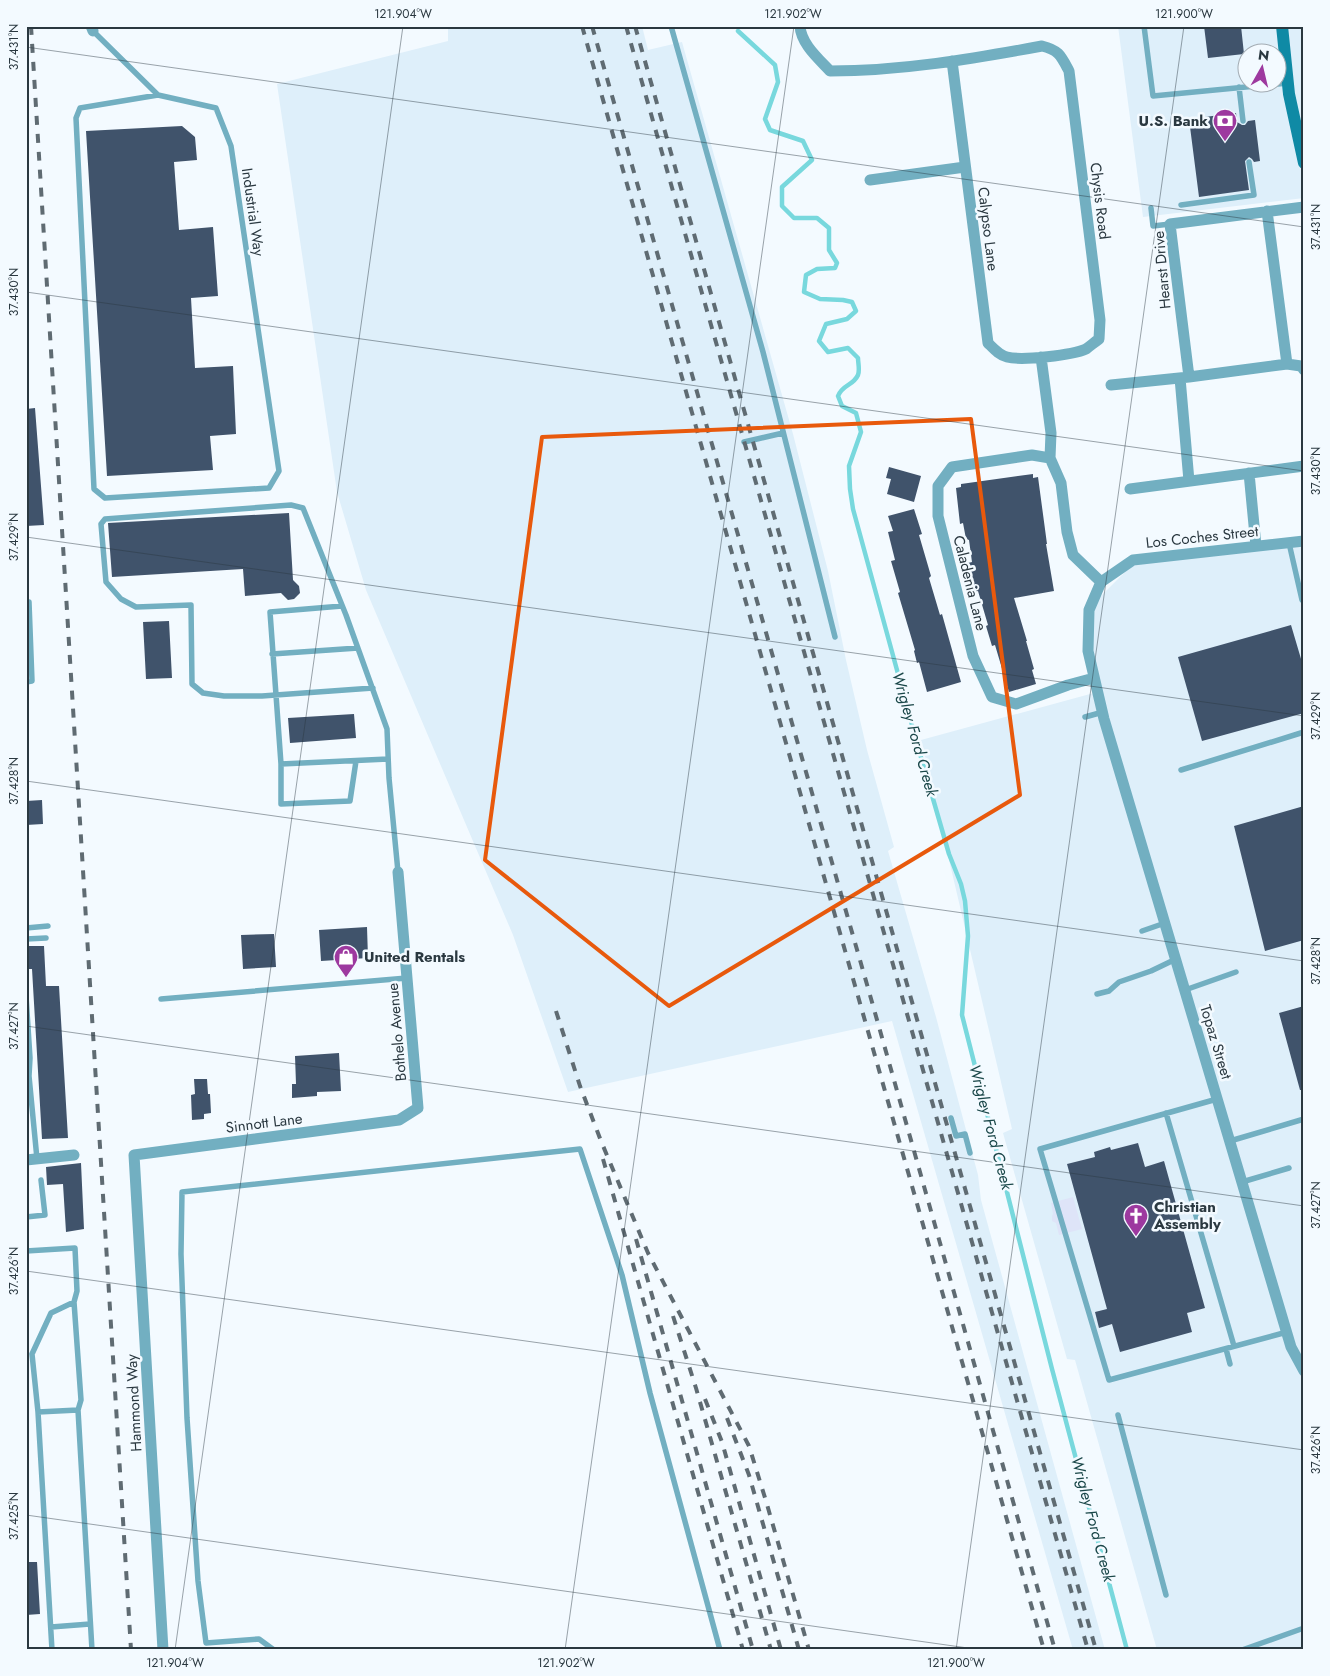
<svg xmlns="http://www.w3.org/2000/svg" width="1330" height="1676" font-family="Jost,sans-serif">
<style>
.built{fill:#deeffa;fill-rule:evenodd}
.green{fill:#dee4f8}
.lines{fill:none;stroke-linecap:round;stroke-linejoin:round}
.stream{stroke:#78d8dd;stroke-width:4.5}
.building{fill:#40536b}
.lane{stroke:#72afc1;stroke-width:5.5}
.street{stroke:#72afc1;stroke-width:11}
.secondary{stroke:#0f8aa5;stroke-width:12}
.rail{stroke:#5f6b72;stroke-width:4;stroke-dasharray:9 9;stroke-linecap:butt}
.marked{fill:none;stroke:#e8590c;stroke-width:4;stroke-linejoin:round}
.ticks{fill:none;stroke:#2a3840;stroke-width:1;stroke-opacity:0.45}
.labels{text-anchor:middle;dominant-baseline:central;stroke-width:5;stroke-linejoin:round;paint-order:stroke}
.poi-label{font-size:15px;font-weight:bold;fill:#2a3840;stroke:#f3faff;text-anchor:start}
.street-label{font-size:15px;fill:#2a3840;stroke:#f3faff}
.water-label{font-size:16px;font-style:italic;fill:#1a4749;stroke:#f3faff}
.neatline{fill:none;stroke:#2a3840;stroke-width:2}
.ticks-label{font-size:12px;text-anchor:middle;fill:#2a3840}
</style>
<rect width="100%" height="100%" fill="#f3faff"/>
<!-- built -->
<path class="built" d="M448,26H642L648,50L682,42L793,434L828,571L846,660L867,750L894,847L888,851L936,1017L978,1175L981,1200L1105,1650H1073L892,1021L568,1092L513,935L366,590L337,492L277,84L448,41Z
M1118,26H1304V198L1143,217ZM1248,52H1278V82H1248Z
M1304,539V1650H1157L1075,1360L1067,1359L1003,1133L1012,1129L921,740L1101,691L1084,613L1134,563Z"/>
<!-- green -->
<path class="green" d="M1073,1197L1082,1229L1059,1235L1056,1223L1052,1221V1216L1053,1214L1051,1203Z"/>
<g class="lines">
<!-- stream -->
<path class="stream" d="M738,31L775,65L778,82L765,119L770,130L803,141L812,160L782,187V206L794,218H817L829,228V250L837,263L835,268L817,269L806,275L804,292L820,299L843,300L852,302L856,311L847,319L826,324L819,341L828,352L848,348L858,358C858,363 860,370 858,375C853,386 843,384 838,396L842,406L856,413L861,432L849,466L850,489L853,509L918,747L949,854L961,884L965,901L968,936L962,1015L1052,1369L1127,1650"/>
</g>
<!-- building -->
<path class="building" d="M1204,26H1241L1244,54L1208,58Z
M1236,113L1237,122L1242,125H1245L1248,121L1255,120L1260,161L1254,162L1252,159L1249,157L1245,161L1249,190L1199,197L1189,119Z
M182,126L195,137L197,160L174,162L179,230L213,227L218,296L191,298L195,368L233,366L236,434L210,436L213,470L107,476L86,131Z
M35,408L44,525L26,526V409Z
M889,467L921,476L914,502L887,494L891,479L886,478Z
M1033,474V478L1038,477L1047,544H1046L1054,591L1014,598L1027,641H1026L1034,669L1032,670L1036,684L1009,692L995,645L992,646L986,626L988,625L978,591L974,592L971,581L968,563L972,562L969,540L966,539L963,523L960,524L956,488L961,487V484Z
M914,509L922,534L919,535L931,576L929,578L940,615L942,614L961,682L927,692L919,662L917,663L914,651L915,650L898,593L900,592L891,561L895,560L888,532L893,531L888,516Z
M289,513L293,580L299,586L300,593L294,599L288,600L281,593L245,596L243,569L112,577L108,523Z
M169,621L172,678L146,679L143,622Z
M1291,625L1304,669V713L1202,741L1178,657Z
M354,714L356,738L290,743L288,718Z
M42,800L43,824L26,825V801Z
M1304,806V940L1265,951L1234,826Z
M367,927L368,958L321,961L319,930Z
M274,934L276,967L243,969L241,935Z
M27,946H44L46,986H59L68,1138L42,1139L32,969H28Z
M1304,1006V1090H1300L1279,1013Z
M339,1053L341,1091L317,1092V1096L292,1098V1084H296L295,1056Z
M194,1079H207L208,1094H210L211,1113L204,1114V1119L192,1120L191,1095L195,1094Z
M1138,1143L1145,1167L1164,1161L1205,1308L1187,1313L1192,1332L1120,1352L1112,1324L1099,1328L1095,1312L1107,1309L1067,1164L1095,1157L1094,1152L1110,1147L1111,1150Z
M81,1163L84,1229L66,1232L63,1184L47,1185L46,1167Z
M26,1562H37L40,1614L26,1615Z"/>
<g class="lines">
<!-- lane -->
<path class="lane" d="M671,26L763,352L835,637
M1144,26L1153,96L1288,83
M93,31L158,95L216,108L231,146L279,471L269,488L105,498L94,489L76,118L80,108L158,95
M1239,87L1243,121
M1181,205L1254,195L1249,162
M1151,208L1153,226L1170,224
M744,442L783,433
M1289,543L1302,600
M342,606L270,612L281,764L388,759
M272,654L358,648
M26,682L32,681L29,602
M373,688L262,696H224L203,693L192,684L191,605L136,607L121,599L106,582L101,524L105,519L291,505L303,508L346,615L387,729L389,778L398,872
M1085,717L1103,712
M281,764V804L350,801L356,761
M1181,770L1304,732
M26,928L48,926
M1142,931L1165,923
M26,939L46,938
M1185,990L1236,972
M1097,994L1109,991L1119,982L1151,971L1176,959
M26,996L30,1058L29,1076
M161,999L407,978
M26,1076H29L37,1159
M1217,1099L1040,1149L1109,1380L1287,1332
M1166,1113L1234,1346
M951,1118L956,1136L965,1134L970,1153
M1230,1141L1304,1119
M1242,1182L1289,1168
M26,1217L45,1215L41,1180
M26,1251L75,1248L77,1291L74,1302L51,1313L32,1354L38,1412L78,1410L92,1650
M74,1302L81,1400L78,1410
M1226,1349L1230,1364
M38,1412L52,1650
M1118,1415L1166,1595
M51,1627L90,1624
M274,1650L259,1639L206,1643L198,1581L187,1418L181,1254L182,1192L580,1149L622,1275L650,1393L720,1650
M1242,1650L1304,1628"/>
<!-- street -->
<path class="street" d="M91,26L93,31
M800,26C801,44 819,59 830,71C901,71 972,59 1042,46C1059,50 1061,56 1069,71L1100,320L1099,339C1095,342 1090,346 1086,349C1073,355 1022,361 1007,357C999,355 994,349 988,343L952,61
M870,180L965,167
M1267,211L1287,364
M1041,357L1051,433L1050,458L1061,483L1067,532L1073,555L1101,582
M1189,377L1170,224L1304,207
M1180,378L1189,481
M1111,385L1189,377L1287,364L1301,366L1304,370
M1050,458L1032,455L952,467L938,486V516L973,656L992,697L1016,704L1068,685L1094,678
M1249,473L1256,546
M1130,489L1304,466
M1304,541L1133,560L1101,582L1089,610L1088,651L1104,719L1291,1347L1304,1371
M26,1160L74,1155
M163,1650L134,1155L399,1120L418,1108L398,872"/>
<!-- secondary -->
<path class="secondary" d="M1282,26L1289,94L1304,163"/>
<!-- rail -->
<path class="rail" d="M31,26L131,1650
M582,26L1044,1650
M592,26L868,988L1055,1650
M626,26L1088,1650
M635,26L1096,1650
M556,1011L580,1086L601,1141L648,1253L749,1446L766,1501L809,1650
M603,1159L743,1650
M636,1239L753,1650
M673,1316L696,1388L771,1650
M705,1399L722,1442L781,1650
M727,1418L749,1475L799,1650"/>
</g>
<!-- marked area -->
<path class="marked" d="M971,419L1020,795L669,1006L485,860L542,437Z"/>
<!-- ticks -->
<path class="ticks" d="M26,47L1304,227M26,292L1304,471M26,537L1304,716M26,781L1304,961M26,1026L1304,1206M26,1271L1304,1450M26,1515L982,1650M175,1650L403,26M565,1650L794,26M956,1650L1184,26"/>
<!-- icons -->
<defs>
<symbol id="bank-pin" viewBox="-11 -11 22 30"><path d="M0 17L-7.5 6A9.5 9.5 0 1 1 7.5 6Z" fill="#9d399f" stroke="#f3faff"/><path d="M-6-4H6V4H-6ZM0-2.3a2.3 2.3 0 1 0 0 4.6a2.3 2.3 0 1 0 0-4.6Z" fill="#fff"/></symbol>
<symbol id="shop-pin" viewBox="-11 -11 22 30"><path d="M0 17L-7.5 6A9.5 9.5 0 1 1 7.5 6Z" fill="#9d399f" stroke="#f3faff"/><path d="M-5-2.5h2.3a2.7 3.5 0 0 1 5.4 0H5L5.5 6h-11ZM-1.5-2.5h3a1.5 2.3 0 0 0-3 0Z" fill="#fff"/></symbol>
<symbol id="church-pin" viewBox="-11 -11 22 30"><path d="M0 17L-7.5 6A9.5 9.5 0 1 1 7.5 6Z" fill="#9d399f" stroke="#f3faff"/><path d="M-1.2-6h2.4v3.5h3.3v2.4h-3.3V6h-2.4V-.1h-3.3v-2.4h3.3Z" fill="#fff"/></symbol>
</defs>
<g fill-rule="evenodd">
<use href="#bank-pin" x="1211" y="107" width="28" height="38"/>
<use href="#shop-pin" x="332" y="943" width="28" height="38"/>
<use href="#church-pin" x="1122" y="1202" width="28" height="38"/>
</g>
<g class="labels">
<!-- poi labels -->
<g class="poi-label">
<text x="1208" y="121" text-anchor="end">U.S. Bank</text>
<text x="364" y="957">United Rentals</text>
<text x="1154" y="1207">Christian<tspan x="1154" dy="17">Assembly</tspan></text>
</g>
<!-- street labels -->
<g class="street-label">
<text transform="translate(1100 201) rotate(83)">Chysis Road</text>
<text transform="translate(253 212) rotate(82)">Industrial Way</text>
<text transform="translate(988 229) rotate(83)">Calypso Lane</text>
<text transform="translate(1162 270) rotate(-95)">Hearst Drive</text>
<text transform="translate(1202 537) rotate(-6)">Los Coches Street</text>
<text transform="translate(970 583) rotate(76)">Caladenia Lane</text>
<text transform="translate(397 1032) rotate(-95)">Bothelo Avenue</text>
<text transform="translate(1216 1042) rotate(73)">Topaz Street</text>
<text transform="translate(264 1123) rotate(-7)">Sinnott Lane</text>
<text transform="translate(134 1403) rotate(-93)">Hammond Way</text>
</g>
<!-- water labels -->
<g class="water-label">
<text transform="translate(915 734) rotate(74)">Wrigley Ford Creek</text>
<text transform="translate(991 1127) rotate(75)">Wrigley Ford Creek</text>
<text transform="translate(1093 1519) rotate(75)">Wrigley Ford Creek</text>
</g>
</g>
<!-- border -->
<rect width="1330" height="1676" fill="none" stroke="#f3faff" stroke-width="55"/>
<!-- north arrow -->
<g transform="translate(1262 68) rotate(8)"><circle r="24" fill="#f3faff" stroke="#a3acb3"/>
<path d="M0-4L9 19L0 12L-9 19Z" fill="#9d399f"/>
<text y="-8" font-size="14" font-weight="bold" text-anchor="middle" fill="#2a3840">N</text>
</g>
<rect x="28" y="28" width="1274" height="1620" class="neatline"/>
<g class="ticks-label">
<text x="403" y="18">121.904°W</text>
<text x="793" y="18">121.902°W</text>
<text x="1184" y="18">121.900°W</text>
<text transform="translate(14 47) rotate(-90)" y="4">37.431°N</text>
<text transform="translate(1316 227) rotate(-90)" y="4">37.431°N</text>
<text transform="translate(14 292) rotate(-90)" y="4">37.430°N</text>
<text transform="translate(1316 471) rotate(-90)" y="4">37.430°N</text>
<text transform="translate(14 537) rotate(-90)" y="4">37.429°N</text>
<text transform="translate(1316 716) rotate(-90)" y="4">37.429°N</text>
<text transform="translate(14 781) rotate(-90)" y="4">37.428°N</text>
<text transform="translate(1316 961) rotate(-90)" y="4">37.428°N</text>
<text transform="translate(14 1026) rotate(-90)" y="4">37.427°N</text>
<text transform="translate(1316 1205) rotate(-90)" y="4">37.427°N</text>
<text transform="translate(14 1271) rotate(-90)" y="4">37.426°N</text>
<text transform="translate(1316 1450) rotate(-90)" y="4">37.426°N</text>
<text transform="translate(14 1516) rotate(-90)" y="4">37.425°N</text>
<text x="175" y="1667">121.904°W</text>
<text x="566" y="1667">121.902°W</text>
<text x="956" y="1667">121.900°W</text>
</g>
</svg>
